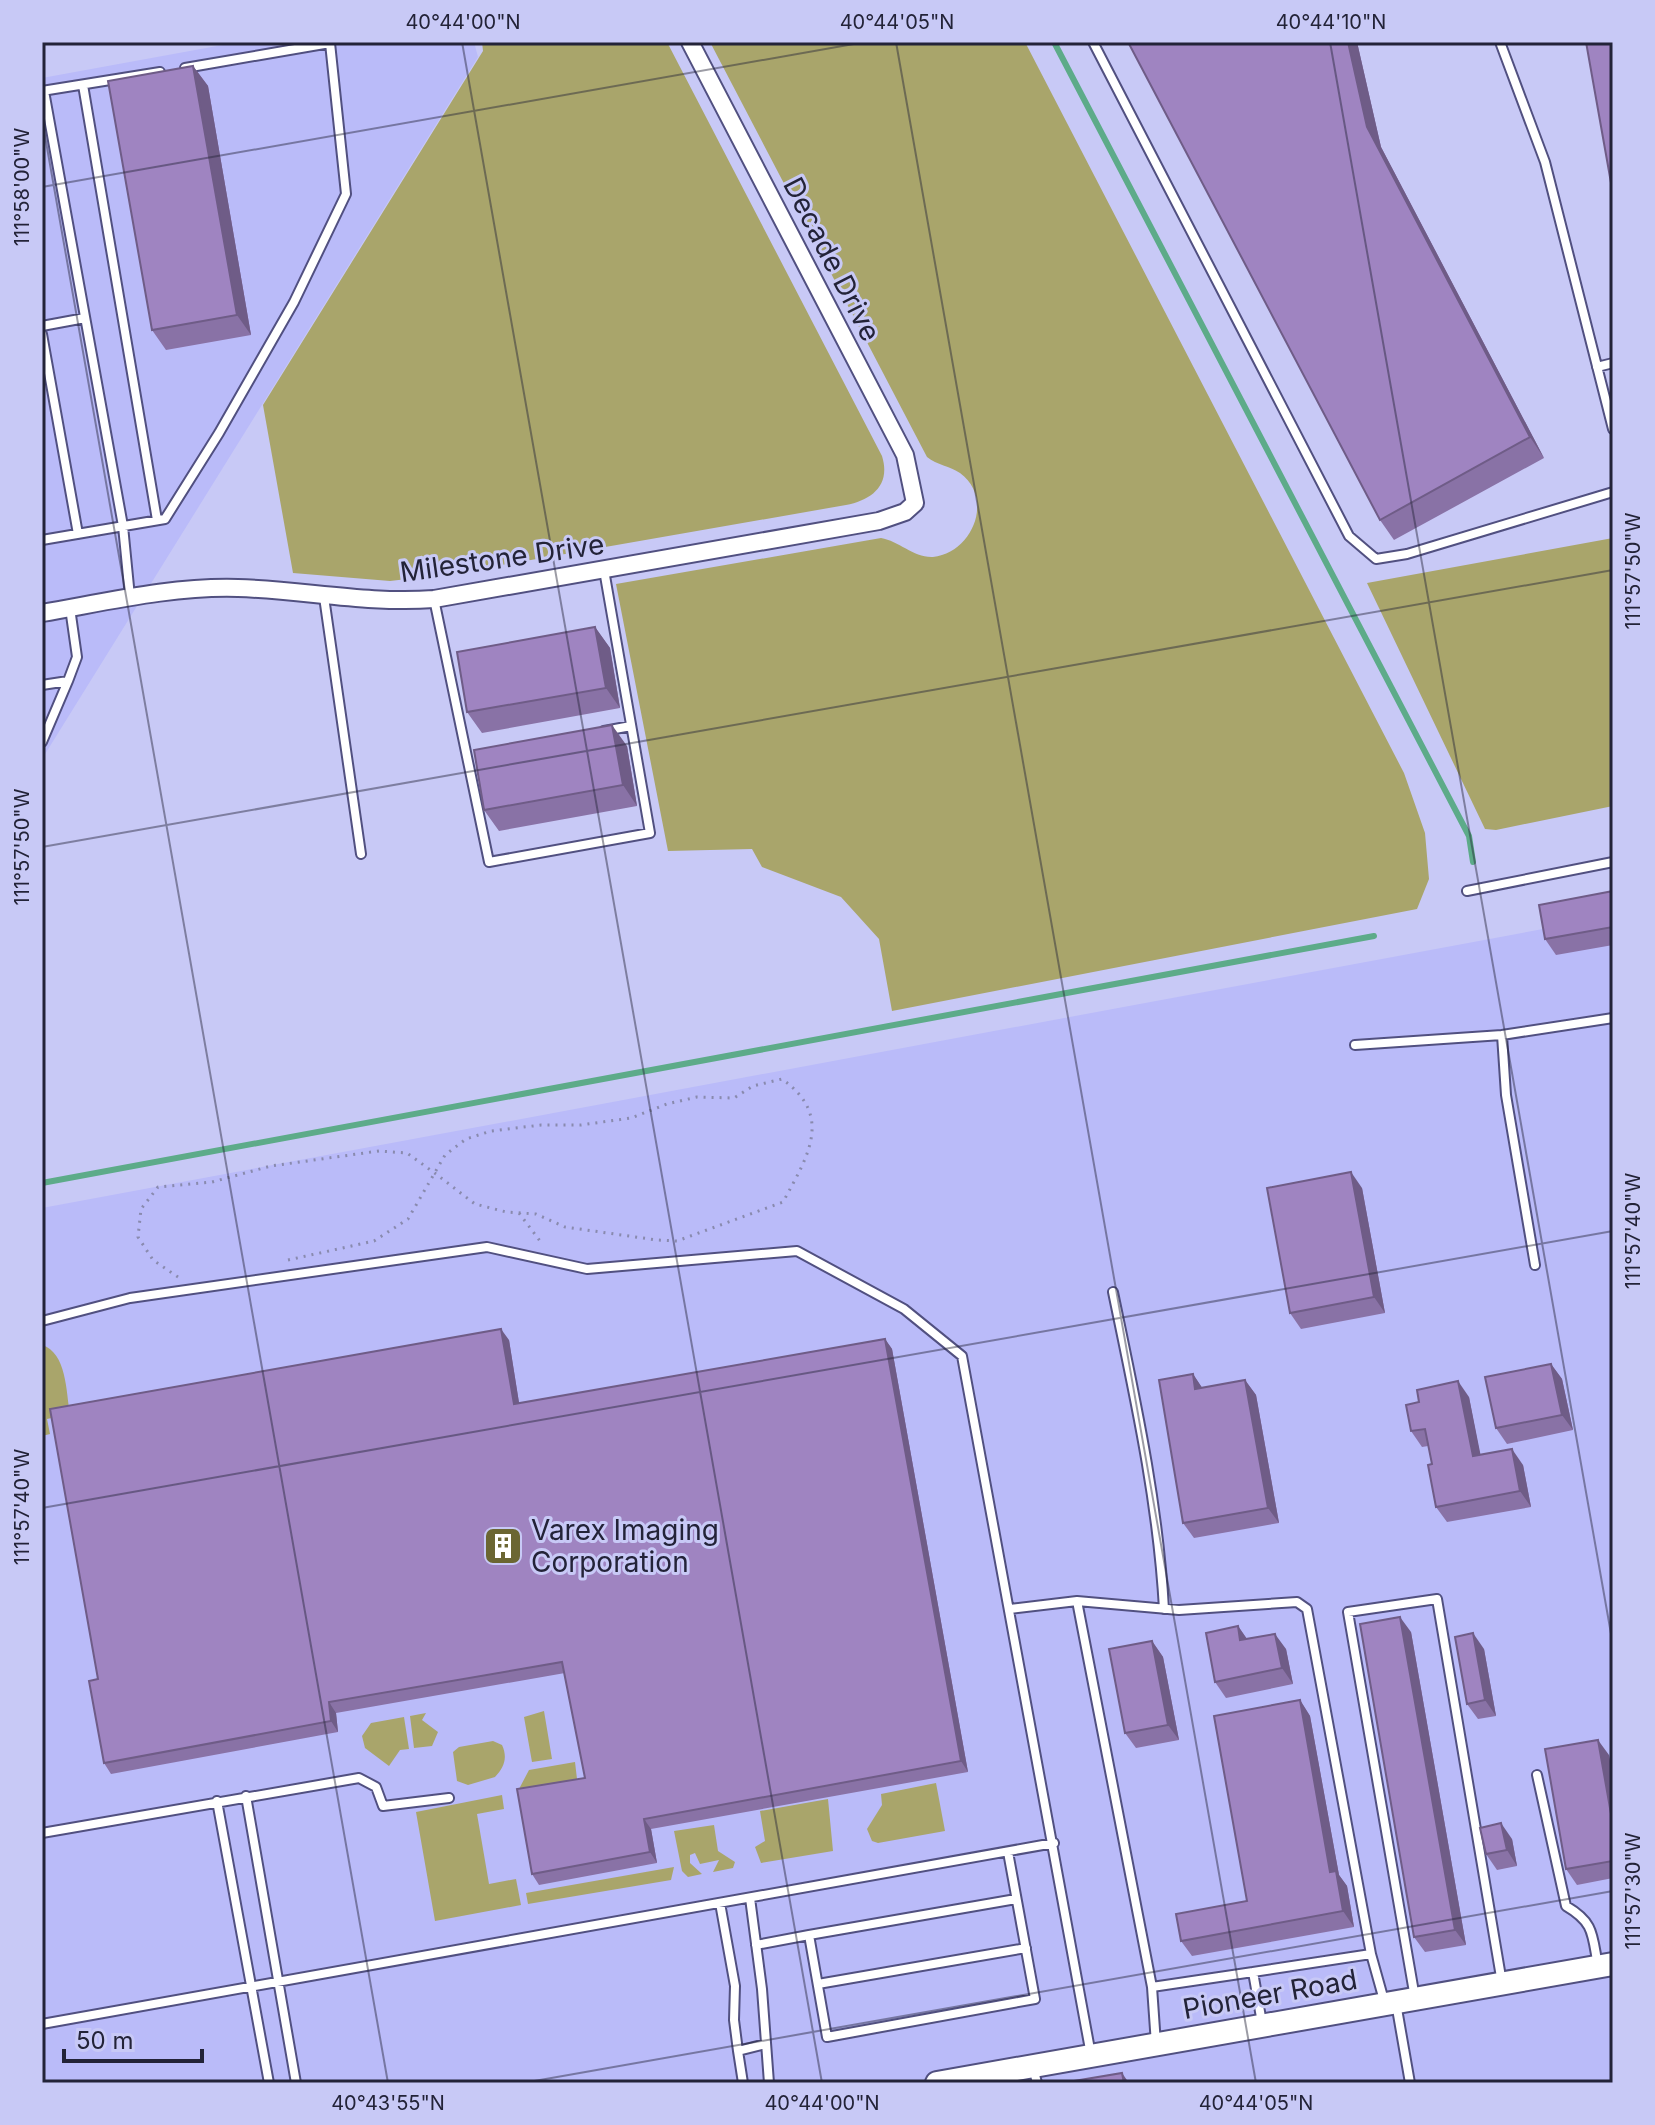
<svg xmlns="http://www.w3.org/2000/svg" width="1655" height="2125" font-family="Inter,sans-serif">
<style>
.built{fill:#babbf9}
.green{fill:#a9a56b}
.lines{fill:none;stroke-linecap:round;stroke-linejoin:round}
.stream{stroke:#5dab89;stroke-width:6}
.lane-casing{stroke:#515080;stroke-width:12}
.street-casing{stroke:#515080;stroke-width:20}
.secondary-casing{stroke:#515080;stroke-width:26}
.path{stroke:#898aae;stroke-width:3;stroke-dasharray:2 6;stroke-linecap:butt}
.lane{stroke:#fff;stroke-width:8}
.street{stroke:#fff;stroke-width:16}
.secondary{stroke:#fff;stroke-width:22}
.wall{fill:#8972a6}
.shaded-wall{fill:#6f5c87}
.building{fill:#9f84c1;stroke:#6f5c87;stroke-width:2}
.ticks{fill:none;stroke:#232338;stroke-width:2;stroke-opacity:0.45}
.labels{text-anchor:middle;dominant-baseline:central;stroke-width:6;stroke-linejoin:round;paint-order:stroke}
.street-label{font-size:28px;fill:#232338;stroke:#c8c9f6}
.poi-label{font-size:28px;fill:#232338;stroke:#c8c9f6;text-anchor:start}
.neatline{fill:none;stroke:#232338;stroke-width:3}
.ticks-label{font-size:20px;text-anchor:middle;fill:#232338}
</style>
<rect width="100%" height="100%" fill="#c8c9f6"/>
<!-- built -->
<path class="built" d="M239,42H474L478,57L42,759V78Z
M1613,916V2083H42V1208Z"/>
<!-- green -->
<path class="green" d="M482,42H667L882,456C891,485 872,500 846,505L450,574L390,581L293,573L263,405L483,51Z
M710,42H1025L1404,773L1425,833L1429,879L1417,909L892,1011L879,939L841,897L762,867L752,849L668,851L616,584L881,538C899,541 914,558 933,557C972,553 995,499 960,473C950,466 937,465 927,457Z
M1613,538V806L1496,830L1485,829L1367,583Z
M42,1345C67,1353 66,1392 70,1414L47,1419L50,1434L42,1436Z
M544,1711L552,1759L532,1762L524,1717Z
M426,1713L422,1720L438,1732L432,1746L414,1748L410,1716Z
M404,1717L409,1749L400,1750L389,1766L365,1748L362,1736L371,1723Z
M493,1741L502,1745C508,1758 504,1767 495,1777L468,1785L457,1781L453,1752L459,1747Z
M575,1762L577,1779L519,1789L529,1770Z
M936,1783L945,1831L878,1843L872,1841L867,1829L882,1805L881,1794Z
M502,1795L504,1809L477,1814L489,1884L516,1879L521,1905L435,1921L416,1812Z
M828,1799L833,1851L761,1863L755,1847L765,1841L760,1811Z
M714,1825L718,1851L735,1862L733,1868L713,1872L719,1860L700,1864L695,1853L690,1855V1863L702,1874L688,1877L682,1871L674,1831Z
M674,1867L671,1880L528,1904L526,1893Z"/>
<g class="lines">
<!-- stream -->
<path class="stream" d="M1054,42L1469,836L1473,862
M42,1183L1374,936"/>
<defs>
<path id="lane" d="M1093,42L1349,536L1376,559L1407,554L1613,492
M1500,42L1545,162L1613,429
M83,85L157,520
M42,91L160,72
M44,91L123,526L130,597
M42,326L85,318
M42,334L78,534
M1597,367L1613,363
M42,540L165,519L219,433L294,302L346,194L330,43L185,68
M324,597L361,854
M434,599L489,862L650,833L604,570
M68,681L77,657L70,608
M42,685L68,681L42,742
M604,731L631,726
M1467,891L1613,862
M1355,1045L1502,1035
M1535,1265L1506,1095L1502,1035L1613,1018
M1113,1292C1135,1398 1158,1501 1164,1609
M42,1321L130,1298L487,1247L587,1269L797,1251L904,1309L962,1356L1091,2055
M1077,1601L1179,1610L1297,1602L1307,1609L1371,1954
M1010,1609L1077,1601L1152,1987
M1537,1775L1566,1906C1595,1923 1592,1935 1598,1966
M246,1796L296,2083
M217,1801L269,2083
M42,1833L359,1778L376,1787L383,1806L449,1798
M750,1898L762,1989L769,2083
M720,1903L735,1986L734,2020L738,2051
M809,1935L1016,1899
M756,1945L809,1935L827,2037L1035,1999L1008,1852
M818,1984L1026,1948
M1415,1998L1348,1612L1437,1599L1502,1983
M1396,2003L1410,2083
M1262,2023L1253,1972L1371,1954L1385,2004
M42,2024L1054,1843
M1156,2044L1152,1987L1253,1972
M1033,2067L1037,2083
M743,2083L738,2051L765,2044"/>
<path id="street" d="M42,613C106,602 172,586 238,588C304,590 368,604 434,599L879,521L905,512L915,503L905,455L690,42"/>
<path id="secondary" d="M937,2083L1613,1964"/>
</defs>
<!-- lane casing -->
<use href="#lane" class="lane-casing"/>
<!-- street casing -->
<use href="#street" class="street-casing"/>
<!-- secondary casing -->
<use href="#secondary" class="secondary-casing"/>
<!-- path -->
<path class="path" d="M519,1213L543,1245
M288,1260L374,1241L408,1219L445,1155L466,1139L491,1131L541,1125H581L631,1118L667,1104L697,1097L734,1098L753,1086L782,1079C834,1116 808,1156 783,1202L677,1241L657,1240L565,1227L536,1214L506,1212L475,1204L436,1174
M178,1277L153,1260L138,1237L141,1209L158,1187L212,1182L271,1166L379,1151L407,1153L436,1174"/>
<!-- lane -->
<use href="#lane" class="lane"/>
<!-- street -->
<use href="#street" class="street"/>
<!-- secondary -->
<use href="#secondary" class="secondary"/>
</g>
<!-- wall -->
<path class="wall" d="M1128,42H1357L1381,147L1544,458L1394,540L1380,520Z
M193,66L208,86L251,335L166,350L152,330Z
M595,627L610,648L620,708L482,733L467,712Z
M627,746L637,806L499,831L484,810Z
M1613,891V945L1556,955L1545,939Z
M1362,1188L1385,1313L1301,1329L1290,1313Z
M885,1339L892,1349L968,1772L651,1829L657,1863L539,1885L532,1874L585,1778L565,1673L336,1713L338,1732L111,1774L104,1763L98,1679L509,1340L519,1403Z
M1551,1364L1562,1379L1573,1430L1507,1444L1496,1428Z
M1193,1374L1202,1388L1245,1380L1256,1395L1279,1523L1194,1538L1183,1523Z
M1469,1397L1480,1455L1523,1465L1531,1507L1447,1522L1436,1507L1432,1464L1428,1446L1422,1447L1411,1431Z
M1238,1626L1247,1639L1286,1649L1293,1684L1226,1698L1215,1682Z
M1411,1632L1466,1945L1425,1952L1414,1937Z
M1152,1641L1163,1657L1179,1740L1136,1748L1125,1733Z
M1484,1649L1496,1716L1478,1719L1467,1704Z
M1300,1700L1310,1716L1339,1875L1347,1886L1354,1927L1192,1956L1181,1941L1247,1901Z
M1609,1755L1613,1780V1878L1577,1885L1566,1869Z
M1512,1839L1517,1866L1497,1870L1486,1854Z"/>
<!-- shaded-wall -->
<path class="shaded-wall" d="M1348,42H1357L1381,147L1544,458L1530,437L1367,127Z
M193,66L208,86L251,335L237,315Z
M595,627L610,648L620,708L606,688Z
M612,725L627,746L637,806L623,785Z
M1351,1172L1362,1188L1385,1313L1374,1297Z
M501,1329L509,1340L521,1415L514,1404Z
M885,1339L892,1349L968,1772L961,1761Z
M1551,1364L1562,1379L1573,1430L1562,1415Z
M1193,1374L1203,1389H1195Z
M1245,1380L1256,1395L1279,1523L1268,1508Z
M1458,1381L1469,1397L1484,1472L1473,1456Z
M1512,1449L1523,1465L1531,1507L1520,1491Z
M1400,1617L1411,1632L1466,1945L1455,1930Z
M1238,1626L1249,1642L1240,1640Z
M1473,1633L1484,1649L1496,1716L1485,1700Z
M1275,1634L1286,1649L1293,1684L1282,1668Z
M1152,1641L1163,1657L1179,1740L1168,1725Z
M1300,1700L1310,1716L1339,1875L1347,1886L1354,1927L1343,1911L1330,1872Z
M329,1702L336,1713L338,1732L331,1721Z
M1598,1740L1609,1755L1613,1780V1825Z
M644,1819L651,1829L657,1863L650,1852Z
M1501,1823L1512,1839L1517,1866L1507,1850Z
M1122,2073L1129,2083H1124Z"/>
<!-- building -->
<path class="building" d="M1128,42H1348L1367,127L1530,437L1380,520Z
M1586,42H1613V194Z
M193,66L237,315L152,330L108,81Z
M595,627L606,688L467,712L457,652Z
M612,725L623,785L484,810L474,750Z
M1613,891V927L1545,939L1539,905Z
M1351,1172L1374,1297L1290,1313L1267,1188Z
M501,1329L514,1404L885,1339L961,1761L644,1819L650,1852L532,1874L517,1789L585,1778L562,1662L329,1702L331,1721L104,1763L89,1681L98,1679L50,1409Z
M1551,1364L1562,1415L1496,1428L1485,1377Z
M1193,1374L1195,1389L1245,1380L1268,1508L1183,1523L1159,1380Z
M1458,1381L1473,1456L1512,1449L1520,1491L1436,1507L1428,1465L1432,1464L1425,1429L1411,1431L1406,1405L1419,1402L1417,1390Z
M1400,1617L1455,1930L1414,1937L1360,1624Z
M1238,1626L1240,1640L1275,1634L1282,1668L1215,1682L1206,1633Z
M1473,1633L1485,1700L1467,1704L1455,1637Z
M1152,1641L1168,1725L1125,1733L1109,1649Z
M1300,1700L1330,1872L1336,1871L1343,1911L1181,1941L1176,1914L1247,1901L1214,1716Z
M1598,1740L1613,1825V1861L1566,1869L1545,1749Z
M1501,1823L1507,1850L1486,1854L1480,1828Z
M1122,2073L1124,2083H1062Z"/>
<!-- ticks -->
<path class="ticks" d="M462,42L822,2083M896,42L1256,2083M1330,42L1613,1645M42,119L388,2083M42,187L865,42M42,847L1613,570M42,1508L1613,1231M523,2083L1613,1891"/>
<!-- icons -->
<defs>
<symbol id="building-square" viewBox="-11 -11 22 22"><rect x="-9" y="-9" width="18" height="18" rx="4" fill="#6b6632" stroke="#c8c9f6"/><path d="M-4-6H4V6H1V3H-1V6H-4ZM-2.5-4.3h1.7v1.8h-1.7ZM.8-4.3h1.7v1.8H.8ZM-2.5-1h1.7V.8h-1.7ZM.8-1h1.7V.8H.8Z" fill="#fff"/></symbol>
</defs>
<g fill-rule="evenodd">
<use href="#building-square" x="481" y="1524" width="44" height="44"/>
</g>
<g class="labels">
<!-- street labels -->
<g class="street-label">
<text transform="translate(832 259) rotate(63)">Decade Drive</text>
<text transform="translate(502 558) rotate(-8)">Milestone Drive</text>
<text transform="translate(1270 1994) rotate(-10)">Pioneer Road</text>
</g>
<!-- poi labels -->
<g class="poi-label">
<text x="531" y="1530">Varex Imaging<tspan x="531" dy="32">Corporation</tspan></text>
</g>
</g>
<!-- border -->
<rect width="1655" height="2125" fill="none" stroke="#c8c9f6" stroke-width="88"/>
<!-- scale -->
<path d="M64 2049v12h138v-12" fill="none" stroke="#232338" stroke-width="4"/>
<text x="76" y="2049" font-size="24" fill="#232338" stroke="#c8c9f6" stroke-width="6" paint-order="stroke">50 m</text>
<rect x="44" y="44" width="1567" height="2037" class="neatline"/>
<g class="ticks-label">
<text x="463" y="29">40°44'00"N</text>
<text x="897" y="29">40°44'05"N</text>
<text x="1331" y="29">40°44'10"N</text>
<text transform="translate(22 187) rotate(-90)" y="7">111°58'00"W</text>
<text transform="translate(1633 571) rotate(-90)" y="7">111°57'50"W</text>
<text transform="translate(22 847) rotate(-90)" y="7">111°57'50"W</text>
<text transform="translate(1633 1231) rotate(-90)" y="7">111°57'40"W</text>
<text transform="translate(22 1507) rotate(-90)" y="7">111°57'40"W</text>
<text transform="translate(1633 1891) rotate(-90)" y="7">111°57'30"W</text>
<text x="388" y="2110">40°43'55"N</text>
<text x="822" y="2110">40°44'00"N</text>
<text x="1256" y="2110">40°44'05"N</text>
</g>
</svg>
